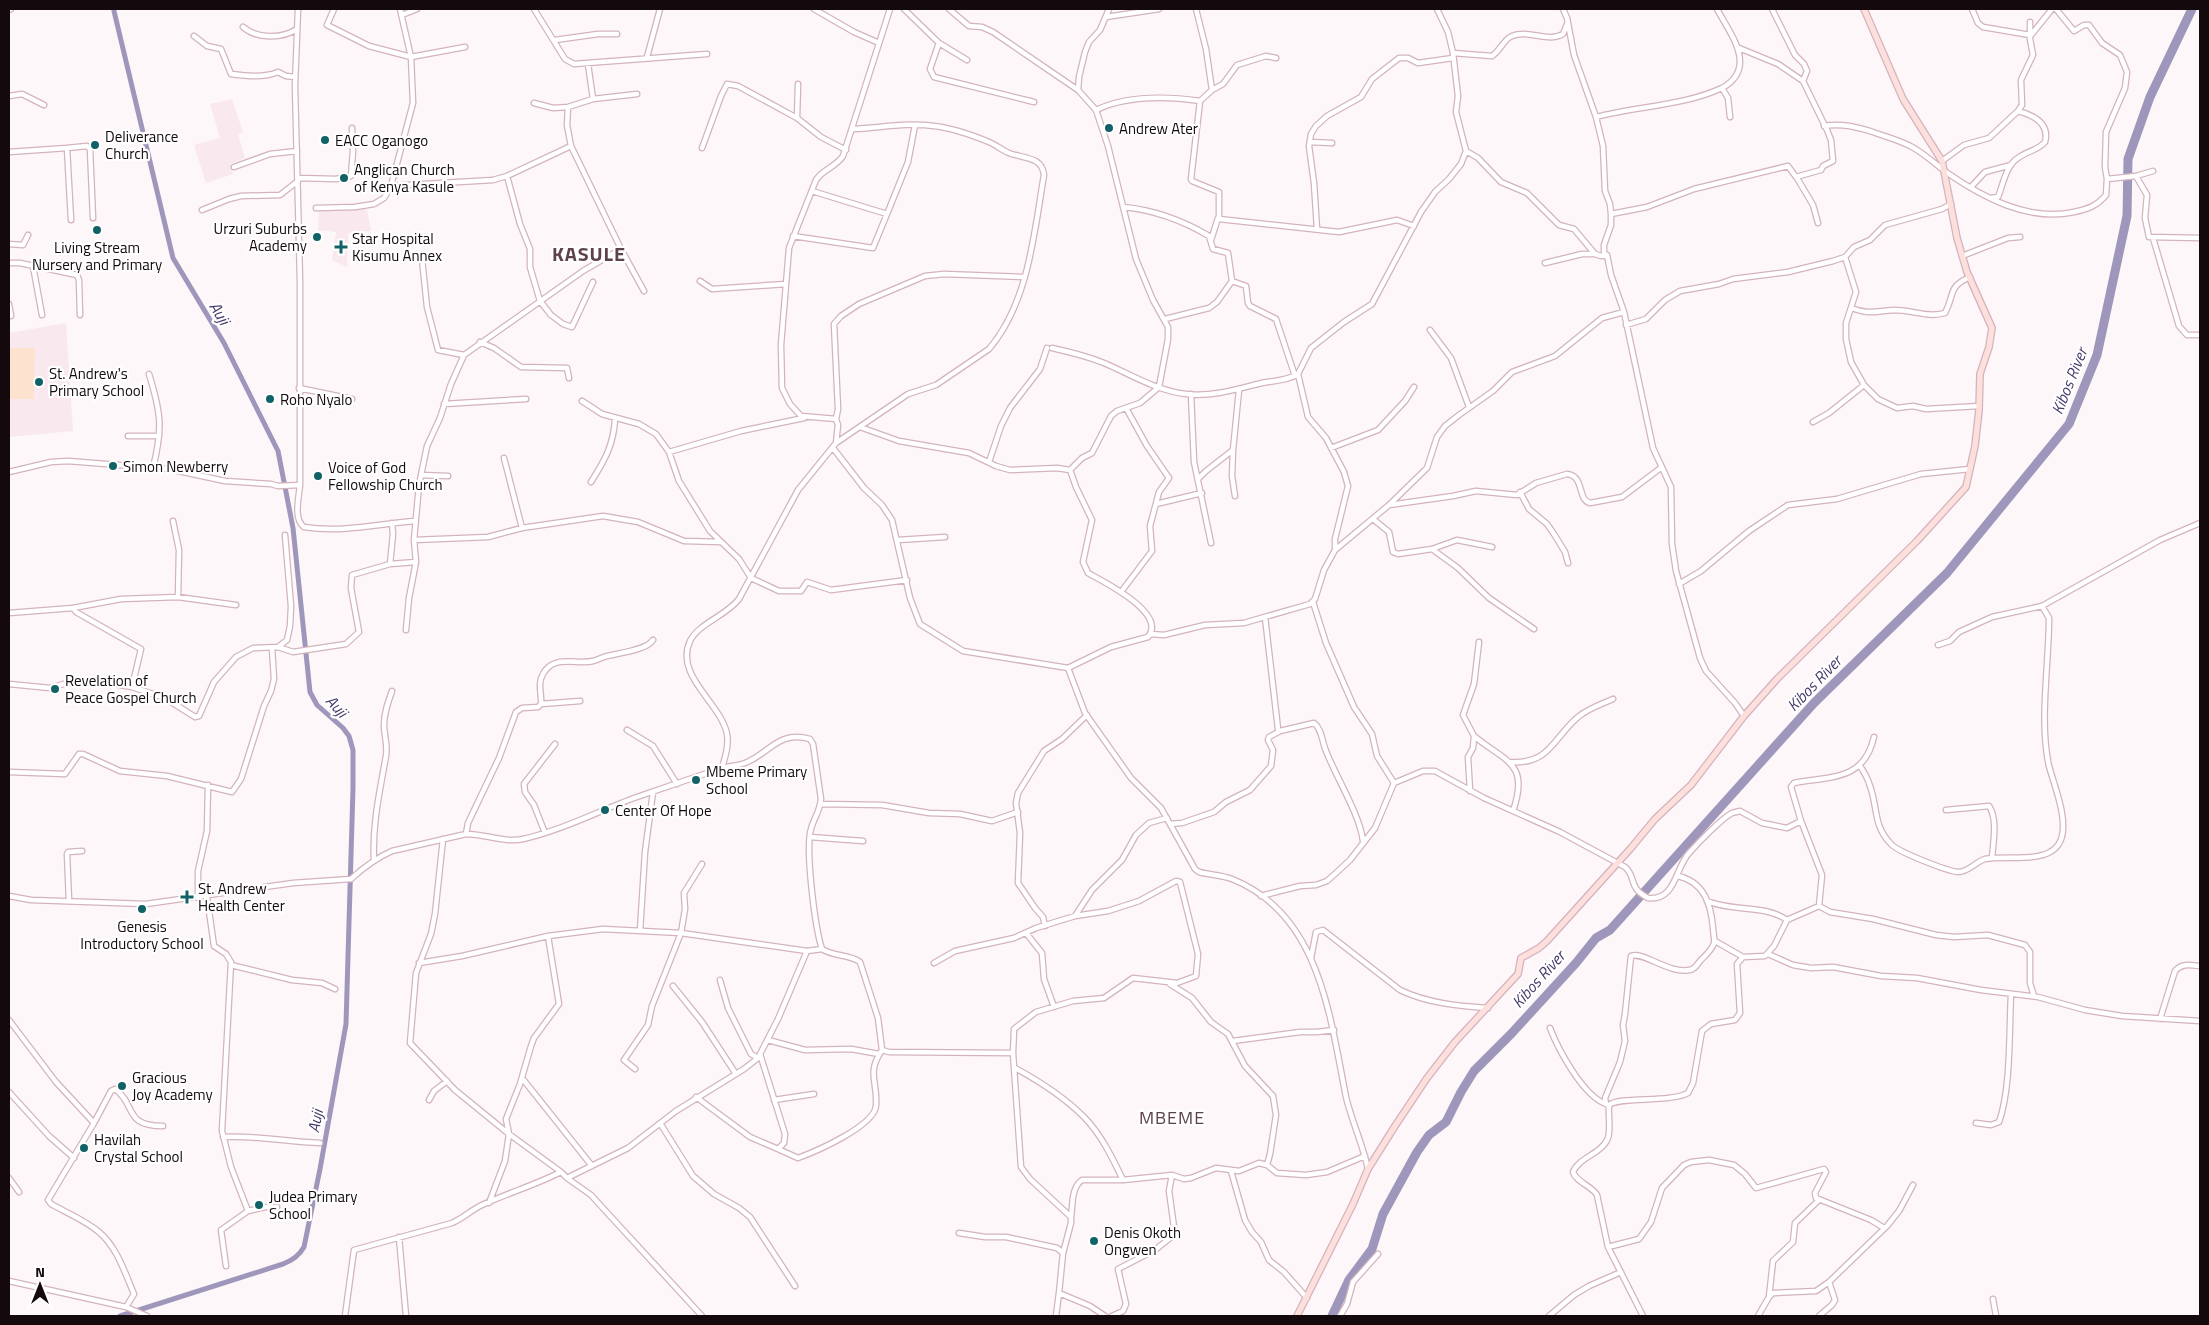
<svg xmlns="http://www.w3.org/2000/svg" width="2209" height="1325" font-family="'Titillium Web',sans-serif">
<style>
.built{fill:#f9e8ee}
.green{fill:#fde2d0}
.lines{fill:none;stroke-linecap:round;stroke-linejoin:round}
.canal{stroke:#9e97bb;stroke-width:5}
.river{stroke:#9e97bb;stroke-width:9}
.minor-casing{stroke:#d3b3be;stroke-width:7}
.secondary-casing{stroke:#d3b3be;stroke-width:8}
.minor{stroke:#fff;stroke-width:4.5}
.secondary{stroke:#fddfdc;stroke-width:5.5}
.poi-dot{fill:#116267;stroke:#fff;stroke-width:2}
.labels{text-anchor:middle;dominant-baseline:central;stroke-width:4.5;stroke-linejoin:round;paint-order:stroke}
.poi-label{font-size:15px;fill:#14090d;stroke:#fff;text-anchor:start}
.water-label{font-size:16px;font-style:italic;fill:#463a6b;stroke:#fff}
.quarter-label{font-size:18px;letter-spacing:1px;fill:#5d424c;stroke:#fff}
.district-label{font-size:20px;font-weight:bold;letter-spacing:1px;fill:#5d424c;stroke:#fff}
</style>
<rect width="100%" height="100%" fill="#fef7fa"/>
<!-- built -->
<path class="built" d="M232,99L243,132L238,134L245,158L230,164L233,174L206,183L194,145L220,138L210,104Z
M367,209L371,231L348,233L347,267L332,260L336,232L318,230L319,210Z
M66,323L73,431L9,437V333Z"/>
<!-- green -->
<path class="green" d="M9,348H35L34,399H9Z"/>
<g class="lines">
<!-- canal -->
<path class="canal" d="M114,11L173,258L224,343L278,451L293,528L310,692L317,705L343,728L349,736L353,750V788L346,1024L320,1169L304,1247C299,1256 292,1260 283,1264L120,1316"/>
<!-- river -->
<path class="river" d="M1332,1316L1349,1280L1372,1249L1383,1214L1417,1152L1429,1135L1446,1122L1461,1092L1474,1071L1511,1034L1576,963L1596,938L1610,930L1814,703L1947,573L2069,424L2097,355L2127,216L2128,159L2150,97L2192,9"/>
<defs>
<path id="minor" d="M298,9L295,86L300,281V485C299,497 293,519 304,527C341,533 378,524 415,521
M334,9L327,25L369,46L411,57L465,47
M534,9L565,59L574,64L707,54
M814,9L854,32L879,43
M904,9L939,43L967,60
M949,9L969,26L982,27L993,32L1078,90L1096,110L1108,146L1136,259L1153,300L1168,327V339L1159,387L1140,403L1117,411L1111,416L1092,453L1082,458L1070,470
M1196,9L1206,49L1212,90L1200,101L1191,179L1192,181L1219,192V219L1339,232L1397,220L1414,226
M1563,9L1567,18L1574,55L1596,117L1603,146L1605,191L1610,204L1611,214V225L1604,245V253L1607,255L1611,275L1624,312L1653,448L1671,487L1672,544L1676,571L1700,658L1706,671L1735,703L1744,716
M1717,9C1731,35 1758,68 1722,88
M1972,9L1978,23L1983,27L2030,35
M2056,9L2074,31L2084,25H2089L2102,43L2120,55L2127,72L2125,88L2106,132L2105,167L2107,179
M9,10L11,9
M402,15L417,9
M1106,17L1159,9
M243,27C257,39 282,39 297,29
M2031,35L2052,9
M194,36L207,46L221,49L231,74C246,76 264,78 278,72L286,76L295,77
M555,40L598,34H617
M939,43L930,69L934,77L1034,102
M1739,48L1778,64L1803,81
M1453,53L1492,56C1500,51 1504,39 1512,36C1528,29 1548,43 1563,34L1567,24
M647,57L660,9
M798,84L797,118L821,137L846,150
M1078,90L1079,77L1085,52L1089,42L1100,30L1109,9
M1212,90L1223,84L1237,65L1266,56L1276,58
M9,96L22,94L44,105
M593,99L637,94
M534,103L553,108L568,107
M1096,110C1128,95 1165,96 1200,101
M1596,117C1637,106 1683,106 1722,88L1728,98L1730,117
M1824,126C1842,123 1857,127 1873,132C1886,137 1900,140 1912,147C1925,154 1935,164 1946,172C1982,197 2028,222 2074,212C2088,209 2097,206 2106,195L2107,179L2136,176L2153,171
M1310,142L1332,143
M67,148L87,146L90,149L93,218
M702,148L721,96L727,84L738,86L797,118
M1466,151L1478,158L1501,182L1527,193L1559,225L1574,229L1595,254L1601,256L1607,255
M9,152L67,148L71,220
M1942,161L1964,145L1989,138L2018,111L2022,105L2021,80L2033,55L2030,39V22
M234,167L270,154L297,151
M507,176L520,224L530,249V267L540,301L551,315L563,324L572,327L593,282
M2136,176L2147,195L2145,218L2149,237L2200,238
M298,178L336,179L351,176L353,151L352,128
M1797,178L1813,205L1818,223
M391,186L493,180L507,176L571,146
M1971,187L1985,172L2011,165
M812,191L887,214L908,162L915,125
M1991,198L1998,197C2003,185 2006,165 2018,158C2027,151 2037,151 2045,142C2050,123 2033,115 2018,111
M1123,207C1155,210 1182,220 1209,236L1213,249L1228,253L1232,281L1217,302L1209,308L1165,319
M316,208L355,207L374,204L384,198L391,186L413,103L411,57L400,9
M202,210L229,199L241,196L280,195L298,181
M1611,214L1647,207L1694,189L1788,166L1796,177L1821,170L1823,166L1833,161L1831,140L1827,130L1803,81L1807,71L1804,64L1795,55L1772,9
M1317,229L1314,183L1309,146L1311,134L1316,126L1327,116L1361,97L1372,79L1399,58H1408L1418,63L1453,58
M793,236L873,248L887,214
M2153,238L2179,326L2187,335H2200
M1211,240L1218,218
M9,244L23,245L28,235
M621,249L644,291
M1962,256L2008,238L2020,237
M1845,257L1856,292L1846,323V339L1851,362L1864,385L1878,399L1897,408L1913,406L1926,409L1979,406
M422,259L427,307L438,350L464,355
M9,263H20L77,275L79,280L80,315
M1545,263L1582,254H1595
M33,266L42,315
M700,281L712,289L786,284
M1232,281L1246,286L1248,303L1250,306L1276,319L1295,376
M9,304L11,316
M1851,308C1871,315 1875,311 1894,310C1912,310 1928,318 1945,313C1955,295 1947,287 1970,277
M1626,325L1646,319L1665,300L1680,291L1719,284L1733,279L1788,272L1833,261L1845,257L1854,247L1870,240L1885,225L1942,209L1951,204
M1430,330L1451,358L1469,407
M480,342L494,348L521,367L567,368L569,378
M1052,348C1070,352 1087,356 1104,363C1130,374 1157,391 1186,394C1211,397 1234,390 1258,384C1272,380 1285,382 1298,374
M149,374C161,413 163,428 153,468
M299,388L352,399
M1191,394L1194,462L1211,543
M582,401L602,414L639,424L656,434L669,452L679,481L710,531L739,559L751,578L779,591H801L807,582L831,590L907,580
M444,404L526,399
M836,419L801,416L790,404L782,388L781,345L789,248L816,180C823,169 836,167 843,156L890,9
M1813,422L1829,413L1864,385
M860,427L899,441L969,453L996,466L1010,470L1057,468L1070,470L1076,487L1092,520L1083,562L1088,573C1102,581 1168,613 1148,637L1111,647L1068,668L1085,713L1131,778L1161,808L1195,869L1199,872C1210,875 1222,875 1232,879C1320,914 1330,1017 1346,1097C1352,1122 1363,1145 1368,1169
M128,436H159
M836,443L908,394L936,385L989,349C1029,302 1034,233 1044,175C1042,156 1024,159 1009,153C1002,150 996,145 989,142C972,135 952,128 934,126C908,122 879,128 853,129
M833,448L864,488L882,505L892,520L910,598L920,624L963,651L1068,668
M1331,448L1378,430L1405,401L1414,387
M1233,450L1232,476L1235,496
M669,452L741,431L804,418
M504,458L522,528
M989,462L1001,426L1010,408L1040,369L1047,348
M9,472L51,462L68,461L169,469L225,481L271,484L278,486L300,485
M421,475L448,476
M1198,479L1206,471L1233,450L1239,390
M591,482C605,460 614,444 615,418
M1520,492L1529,509L1547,524L1554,534L1565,552L1568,563
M1156,504L1202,493
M1389,505L1453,496L1476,491L1517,495L1536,483L1567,474C1585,476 1577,500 1590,503L1622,497L1662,467
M1373,519L1389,532L1393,552L1398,554L1432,549L1457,540L1492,547
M173,521L179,550L178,597
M414,540L488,537L522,528L603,516L638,522L684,541L721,542
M898,540L945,537
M1432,549L1458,568L1489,598L1534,629
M1335,550L1389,505L1427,468L1437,437L1445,426L1459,415L1493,391L1512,372L1555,356L1602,318L1624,312
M390,564L393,534L392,523
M1679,584L1701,571L1749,531L1788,505L1837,499L1921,474L1970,469
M1121,592L1152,551L1150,526L1159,492L1169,478L1147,446L1126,408
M1313,602L1326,643L1354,707L1372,734L1377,756L1394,783
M73,608L76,612L141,649L132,687
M9,613L73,608L121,599L178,597L236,605
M1265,617L1278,729
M406,630L409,598L416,562L414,540L419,485L427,446L440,418L451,384L464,355L583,271L621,249L571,146L567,125L568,107L593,99L588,64
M1151,634L1164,635L1205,625L1244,623L1310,604L1315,599L1324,570L1335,550V539L1348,486L1344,472L1326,438L1308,417L1298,374L1311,348L1344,322L1372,304L1421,212L1435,192L1449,179L1461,164L1466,151L1456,112L1458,96L1453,53L1448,32L1437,9
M1938,645L1950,641L1959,632L1992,617L2042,606L2160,540L2200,523
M278,647L293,652L346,644L359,632L351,588L352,575L390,564L416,562
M9,684L50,688L67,683L102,682L132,687L165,698L195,717L199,716L214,682L236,657L253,648L278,647L287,640L290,626L291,606L285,535
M541,704L580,701
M627,730L653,746L677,784
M1474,736C1505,762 1530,762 1513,811
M1509,762C1550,765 1552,739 1578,717C1587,709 1602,704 1613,699
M1860,766C1864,772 1868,779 1870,786C1878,808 1873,827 1892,845C1901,853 1947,871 1958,872C1969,872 1975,862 1985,859C2008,854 2055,867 2062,836C2067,816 2054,785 2049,766C2039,722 2049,664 2049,618L2042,606
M722,768C725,757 729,746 727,734C721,703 674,676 690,641C699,623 726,616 739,599L798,490L836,443L838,425L836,419L838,409L834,324L841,316L859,304L925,276L944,274L1024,277
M9,772L65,774L79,754H83L120,771L167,776L232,792L241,779L264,706L271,691L274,679L272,648
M1470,791L1468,757L1473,748L1474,736L1463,715L1474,684L1479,642
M821,804L882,805L929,813L960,814L992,821L1018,812
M1946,810L1989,806C1998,819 1993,843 1992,858
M1170,824L1182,823L1214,812L1226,802L1250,790L1271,766L1273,750L1268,740L1269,737L1280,731L1314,723C1322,729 1322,742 1326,751C1336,777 1360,815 1363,841
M545,833L534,805L525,792L524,784L555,744
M466,834L468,823L499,758L516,712L522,708L538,707L541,704C542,694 537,684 543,674C553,654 577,665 593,661C598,660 602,657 607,656C619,653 647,650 653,640
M810,837L863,841
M443,839L435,914L431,934L416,973L410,1043L455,1090L509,1134L561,1172
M374,860C372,825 380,790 386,756C388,745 384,735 384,725C384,713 388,702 392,691
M9,896L31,900L146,904L293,883L351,879C364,867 376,858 392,851L466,834C485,834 505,843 523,839C563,830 598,811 637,797C664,788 692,778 719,769C728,766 737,766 745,763C769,754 778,730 810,739L813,744L821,799C820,811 814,818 811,829C805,849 815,928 822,949C834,957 850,954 860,962L878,1018L882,1050L889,1052L1013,1053L1021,1167L1030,1179L1071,1217V1223L1063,1253L1059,1293L1090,1306L1105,1316
M1261,896L1300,886L1316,885L1327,881L1336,873L1350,860L1375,828L1394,783L1423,771H1435L1484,798L1560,832L1625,867C1637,877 1627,887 1648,898C1676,901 1675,868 1689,853C1698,843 1721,819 1732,813L1740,811L1762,823L1787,828L1801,821
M207,897L214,946L226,954L231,962L222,1131L231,1167L248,1211L265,1207H277
M198,898V871L207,831L208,785
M69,901L67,854L68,852L82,851
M1707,901C1732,912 1764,904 1787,920
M1819,906L1830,912L1873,919L1936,935L1954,937L1988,935L2025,945L2030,952V983L2034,996
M1075,916L1092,890L1122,860L1136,835L1149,823L1167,818
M1045,926L1043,917L1035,908L1018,883L1020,833L1016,803L1018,793L1044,751L1062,739L1087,715
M640,931L645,852L653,792
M1026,933L1042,953L1044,979L1054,1007
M1715,941L1743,957L1765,956L1774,946L1787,920L1819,906L1822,875L1801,821L1791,787L1794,783C1831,776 1864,781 1874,737
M1768,954L1793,965L1811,968L1833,967L1881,976L1917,978L1981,990L2038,997L2085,1010L2122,1016L2200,1021
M1311,958L1316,932L1323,930L1400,990C1427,1003 1458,1006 1488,1008
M419,963L462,956L548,936L603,929L681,933L807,951L822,949
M934,963L955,951L1014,938L1036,928L1075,916L1108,911L1139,901L1176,881L1180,882L1198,954L1196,976L1177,983L1133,978L1104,998L1073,1001L1036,1012L1014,1029L1013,1053
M231,965L292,980L322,983L335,989
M720,980L728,1008L751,1054L758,1058
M1170,984L1192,998L1211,1022L1228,1034L1245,1066L1273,1096L1276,1115L1270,1154L1267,1165
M673,986L702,1022L736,1074
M2160,1019L2175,971C2182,963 2190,965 2200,966
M9,1020L56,1082L94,1123L48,1200L51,1204C67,1213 85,1220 99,1232C117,1247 125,1273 134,1294L126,1307
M1550,1028C1558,1049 1583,1096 1606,1104
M768,1040L805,1050L851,1049L879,1054
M1233,1041L1300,1032H1317L1334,1030
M1015,1068C1039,1081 1065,1098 1084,1117C1101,1134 1113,1159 1123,1180
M635,1069L624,1060L648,1025L652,1006L681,933L685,909L684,893L702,864
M522,1078L592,1166
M9,1092L49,1136L74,1158
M696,1097L750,1137L778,1149L784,1143L785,1134L760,1054
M429,1100L434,1091L447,1081
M774,1100L814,1094
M1609,1105C1620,1096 1669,1103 1688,1093L1693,1083L1702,1031L1711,1024L1735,1020L1740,1013L1737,964L1743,957
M94,1123L111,1091L115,1089C137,1105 123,1126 163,1126
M660,1123L693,1176L714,1194L739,1208L750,1217L795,1286
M1976,1123L1991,1125L1999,1122C2011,1089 2009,1031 2011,994
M223,1137C255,1135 287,1142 320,1143
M778,1149L798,1158C817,1151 874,1126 876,1106C878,1081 866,1074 882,1050
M1231,1171L1245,1220L1252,1232L1261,1242L1269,1260L1284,1272L1307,1298
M9,1178L19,1192
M567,1178L591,1195L601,1206L702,1316
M489,1203L505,1161L509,1134L506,1119L520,1084L531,1046L534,1038L559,1004L548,936
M1071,1217C1073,1204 1071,1188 1082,1180H1123L1172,1175L1184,1179L1191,1178L1216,1168L1239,1171L1259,1163L1267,1165L1277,1173L1306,1175L1327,1172L1365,1156
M959,1233L985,1237H1006L1057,1248L1063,1253
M399,1237L406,1316
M1608,1247L1639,1239L1651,1222L1662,1188L1684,1165L1691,1162L1709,1160L1734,1165L1745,1174L1756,1188L1824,1169L1826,1172L1815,1193L1816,1198L1871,1220L1884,1228
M226,1266L221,1230L248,1211
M9,1281L126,1307L147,1316
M1769,1297L1773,1261L1793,1242L1795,1223L1819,1200
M1993,1299L1996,1316
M345,1316L354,1250L452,1223C464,1218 471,1210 482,1205C508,1193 535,1185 561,1172L567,1178L628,1148L676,1111L744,1069L758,1058L778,1019L807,951
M1056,1316L1059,1293
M1112,1316L1123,1311L1126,1304L1118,1269L1155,1250L1175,1234L1169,1191L1172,1175
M1340,1316L1347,1304L1353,1282L1378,1254
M1549,1316L1574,1295L1589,1286L1621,1272
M1643,1316L1608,1247L1597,1195C1592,1186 1576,1182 1573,1172C1579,1157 1602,1154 1608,1138C1611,1128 1608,1116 1609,1105L1606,1104L1605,1098L1620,1062L1625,1041L1623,1025L1625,1014L1631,956C1643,951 1669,974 1689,970C1694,970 1697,965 1700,961C1705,956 1712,950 1714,943C1715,939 1713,933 1713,928C1711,904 1704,882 1678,876
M1758,1316L1769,1297L1773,1293L1816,1291L1829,1282L1887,1226L1899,1211L1913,1185
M1819,1316L1832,1305L1835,1300L1829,1282"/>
<path id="secondary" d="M1297,1316L1353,1204L1368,1169L1395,1126L1427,1078L1455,1042L1518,974L1521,958L1539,948L1547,941L1631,848L1655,819L1691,785L1744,716L1777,679L1917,541L1966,487L1975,446L1979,410L1980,374L1989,347L1992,328L1967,272L1957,238L1942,161L1903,99L1864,9"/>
</defs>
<!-- minor casing -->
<use href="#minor" class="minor-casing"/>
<!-- secondary casing -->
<use href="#secondary" class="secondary-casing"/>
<!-- minor -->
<use href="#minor" class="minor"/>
<!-- secondary -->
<use href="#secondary" class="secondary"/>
</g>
<!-- markers -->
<g class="poi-dot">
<circle cx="1109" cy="128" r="5"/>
<circle cx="325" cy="140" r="5"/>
<circle cx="95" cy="145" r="5"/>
<circle cx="344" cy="178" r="5"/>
<circle cx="97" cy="230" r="5"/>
<circle cx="317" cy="237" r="5"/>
<path d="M338.5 239.5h5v5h5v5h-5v5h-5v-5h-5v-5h5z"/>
<circle cx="39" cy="382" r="5"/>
<circle cx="270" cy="399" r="5"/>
<circle cx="113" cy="466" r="5"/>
<circle cx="318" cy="476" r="5"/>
<circle cx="55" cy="689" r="5"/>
<circle cx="696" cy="780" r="5"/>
<circle cx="605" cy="810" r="5"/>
<path d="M184.5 889.5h5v5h5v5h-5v5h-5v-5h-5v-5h5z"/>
<circle cx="142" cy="909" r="5"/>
<circle cx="122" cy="1086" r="5"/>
<circle cx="84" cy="1148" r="5"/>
<circle cx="259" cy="1205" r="5"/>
<circle cx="1094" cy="1241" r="5"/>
</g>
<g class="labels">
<!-- poi labels -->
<g class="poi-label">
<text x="1119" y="128">Andrew Ater</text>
<text x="105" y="136">Deliverance<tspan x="105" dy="17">Church</tspan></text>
<text x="335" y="140">EACC Oganogo</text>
<text x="354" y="169">Anglican Church<tspan x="354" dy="17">of Kenya Kasule</tspan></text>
<text x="307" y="228" text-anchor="end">Urzuri Suburbs<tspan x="307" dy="17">Academy</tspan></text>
<text x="352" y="238">Star Hospital<tspan x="352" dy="17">Kisumu Annex</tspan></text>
<text x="97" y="247" text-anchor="middle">Living Stream<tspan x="97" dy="17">Nursery and Primary</tspan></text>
<text x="49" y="373">St. Andrew's<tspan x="49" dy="17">Primary School</tspan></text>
<text x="280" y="399">Roho Nyalo</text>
<text x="123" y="466">Simon Newberry</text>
<text x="328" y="467">Voice of God<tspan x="328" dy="17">Fellowship Church</tspan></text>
<text x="65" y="680">Revelation of<tspan x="65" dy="17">Peace Gospel Church</tspan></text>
<text x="706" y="771">Mbeme Primary<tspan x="706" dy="17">School</tspan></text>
<text x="615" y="810">Center Of Hope</text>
<text x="198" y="888">St. Andrew<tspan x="198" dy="17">Health Center</tspan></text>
<text x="142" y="926" text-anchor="middle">Genesis<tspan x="142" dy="17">Introductory School</tspan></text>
<text x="132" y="1077">Gracious<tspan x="132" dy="17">Joy Academy</tspan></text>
<text x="94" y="1139">Havilah<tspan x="94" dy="17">Crystal School</tspan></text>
<text x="269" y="1196">Judea Primary<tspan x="269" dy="17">School</tspan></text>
<text x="1104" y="1232">Denis Okoth<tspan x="1104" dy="17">Ongwen</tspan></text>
</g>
<!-- water labels -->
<g class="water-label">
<text transform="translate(220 313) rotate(59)">Auji</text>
<text transform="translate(2069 381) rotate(-68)">Kibos River</text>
<text transform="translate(1814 683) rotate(-46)">Kibos River</text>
<text transform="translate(337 706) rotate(47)">Auji</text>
<text transform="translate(1538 979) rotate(-48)">Kibos River</text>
<text transform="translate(315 1121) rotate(-79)">Auji</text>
</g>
<!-- quarter labels -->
<g class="quarter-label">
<text x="1172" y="1117">MBEME</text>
</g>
<!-- district labels -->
<g class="district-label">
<text x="589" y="253">KASULE</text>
</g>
</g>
<!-- border -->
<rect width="2209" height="1325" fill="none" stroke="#14090d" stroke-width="20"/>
<!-- north arrow -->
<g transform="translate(40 1285)" stroke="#ffffff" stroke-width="4" paint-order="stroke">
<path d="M0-4L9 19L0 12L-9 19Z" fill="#14090d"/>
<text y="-8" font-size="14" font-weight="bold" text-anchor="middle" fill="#14090d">N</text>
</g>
</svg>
